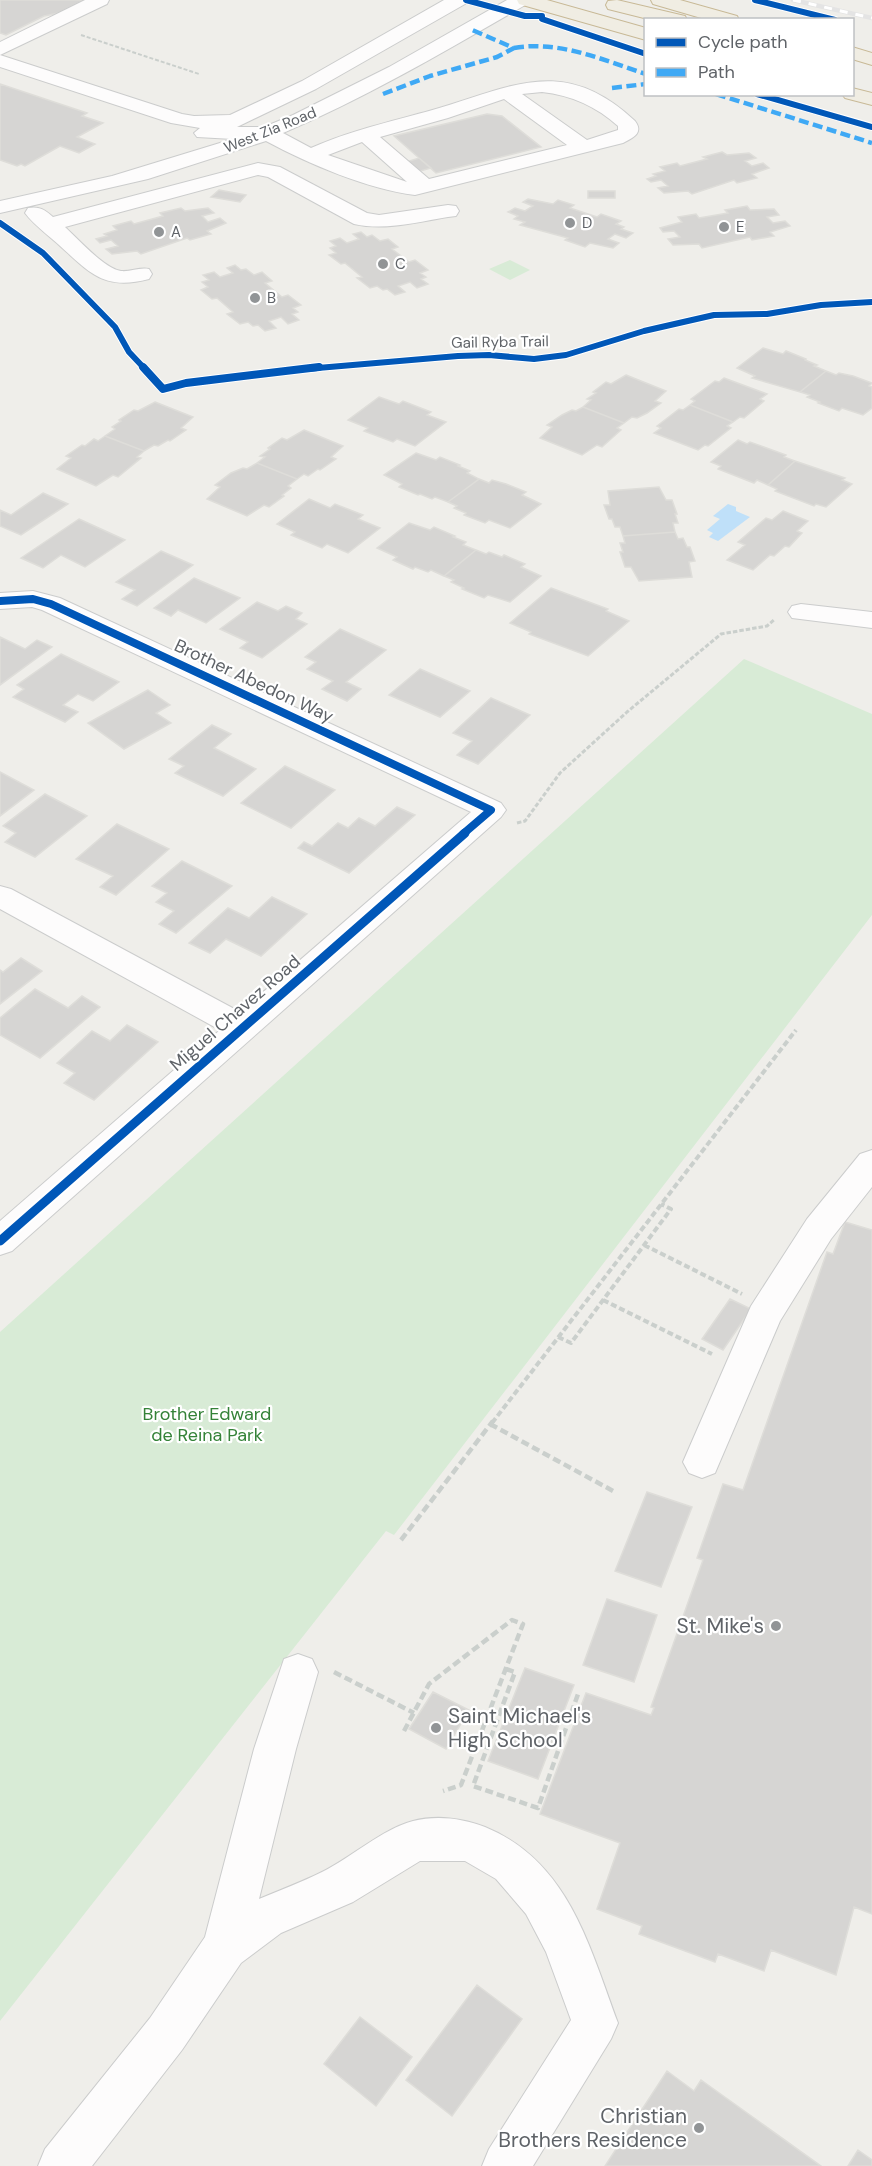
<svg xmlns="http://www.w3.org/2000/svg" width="872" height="2166" font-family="'DM Sans',sans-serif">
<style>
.green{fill:#d8ebd6}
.water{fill:#bfe0f9}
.building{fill:#d6d5d3;stroke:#deddd9;stroke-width:1.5}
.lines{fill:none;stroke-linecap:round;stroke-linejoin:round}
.minor-casing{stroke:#cbcccc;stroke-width:2}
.highway-casing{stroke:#c8b996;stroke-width:2}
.path-far3{stroke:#cacfcc;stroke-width:2;stroke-dasharray:4 2;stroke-linecap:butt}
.path-far2{stroke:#cacfcc;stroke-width:3;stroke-dasharray:4.5 2;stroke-linecap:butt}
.path-far1{stroke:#cacfcc;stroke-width:4;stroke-dasharray:6 3;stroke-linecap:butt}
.path{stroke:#cacfcc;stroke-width:4.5;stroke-dasharray:8 4;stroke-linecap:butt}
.minor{fill:#fdfcfc;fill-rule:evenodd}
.highway{fill:#f0ede3;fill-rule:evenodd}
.rail-casing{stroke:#e4e4e4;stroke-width:4.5}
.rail{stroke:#fff;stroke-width:3;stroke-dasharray:8;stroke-linecap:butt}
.quiet{stroke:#3fa9f5;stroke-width:4.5;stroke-dasharray:10 4.5;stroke-linecap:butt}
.cycleway-far2-casing{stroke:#fff;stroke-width:8}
.cycleway-far1-casing{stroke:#fff;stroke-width:10}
.cycleway-casing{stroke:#fff;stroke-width:13}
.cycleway-far2{stroke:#0057b8;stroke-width:6}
.cycleway-far1{stroke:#0057b8;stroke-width:8}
.cycleway{stroke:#0057b8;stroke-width:9}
.poi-dot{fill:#919496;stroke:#fff;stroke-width:2}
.labels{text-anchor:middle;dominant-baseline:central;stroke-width:4.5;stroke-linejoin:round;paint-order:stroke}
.far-street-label{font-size:15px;fill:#5f6368;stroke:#fff}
.far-poi-label{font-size:15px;fill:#5f6368;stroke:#fff;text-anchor:start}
.street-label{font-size:18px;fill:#5f6368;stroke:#fff}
.park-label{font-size:18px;fill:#348238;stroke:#fff}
.near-poi-label{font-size:21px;fill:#5f6368;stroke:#fff;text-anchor:end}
</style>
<rect width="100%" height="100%" fill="#efeeea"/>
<!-- green -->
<path class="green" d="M510,260L530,270L510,280L489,269Z
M744,659L872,714V915L394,1535L386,1531L0,2021V1332Z"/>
<!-- water -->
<path class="water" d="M728,504L736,507V511L750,517L718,541L709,537L713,533L707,530L720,519L713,516Z"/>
<!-- building -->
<path class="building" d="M0,0H84L59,13L44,16L6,35L0,33Z
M0,84L87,113L82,116L103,123L77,137L95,144L79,153L60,146L25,166L21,164L17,166L0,160Z
M487,114L502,116L541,147L436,173L394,136Z
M722,152L727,155L749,153L756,158L745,161L752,166L763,163L769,168L752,174L757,178L737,183L734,180L692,194L688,191L664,193L658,188L668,186L661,180L651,182L647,179L656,176L653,174L665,171L660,167L677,163L680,166L707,159L703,157Z
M419,158L431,168L417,172L406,162Z
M219,190L246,195L240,202L211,197Z
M588,191H615V198H588Z
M528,199L553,204L558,200L574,205L570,208L597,217L601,214L621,221L616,224L624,227L621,229L633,233L626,238L615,234L608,239L619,243L613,248L590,243L585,247L565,240L568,238L520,225L525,222L514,219L518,216L508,212L515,208L525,211L533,206L523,202Z
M747,206L750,210L774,209L779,215L767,217L773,223L785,221L790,226L770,232L774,236L752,240L750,237L702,248L699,244L673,245L668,239L680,237L674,231L663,232L660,228L682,222L678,217L696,214L699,218L728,213L725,210Z
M181,208L185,211L208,208L214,213L202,216L208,222L220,218L226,223L207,231L211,234L190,240L187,238L141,254L137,251L112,254L106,249L118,246L111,240L100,243L96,239L107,236L104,234L117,230L113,226L131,221L134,224L163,216L160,213Z
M361,232L367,237L372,235L380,241L388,239L398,247L392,249L409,262L415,260L428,270L420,273L426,277L421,279L428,284L417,288L410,282L398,286L405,292L395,295L387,289L383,290L377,286L370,288L357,278L362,277L345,263L341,264L329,255L336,253L330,248L336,246L330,241L340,238L347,243L359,239L353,234Z
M235,265L241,270L246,269L254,275L262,272L272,281L265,283L282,297L288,295L301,305L293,308L298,312L292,314L299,320L288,324L281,317L269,321L276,328L265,331L258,325L253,326L248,322L240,324L227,314L233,312L217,298L212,299L201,290L208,287L202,282L209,280L203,275L214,272L220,277L233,273L227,268Z
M763,348L783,354L786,351L806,359L805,360L817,365L814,366L826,371L800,392L752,378L755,376L737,368Z
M826,371L836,375L839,373L853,376L872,383L869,386L872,387V408L863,415L842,408L839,411L818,403L820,402L807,397L810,395L800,392Z
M626,375L666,391L655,401L661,403L647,413L637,418L632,417L624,423L583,407L591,400L587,399L596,393L593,392L606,382L611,384Z
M724,378L767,394L760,399L764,401L744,418L740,417L733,422L690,405L695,401L691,399L715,381L719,382Z
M379,397L399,404L403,401L431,412L427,415L446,422L415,446L397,439L393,442L364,431L368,428L348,420Z
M155,402L193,417L181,428L186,430L170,441L168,440L158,446L154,445L144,451L105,436L115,429L112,427L121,421L119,420L134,410L138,411Z
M690,405L733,422L727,426L731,428L708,446L705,445L698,450L654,433L661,428L657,426L679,409L683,410Z
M583,407L624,423L617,428L621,430L602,447L597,445L582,455L540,438L552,427L547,425L562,415L572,410L576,411Z
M304,430L343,446L331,457L336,459L320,470L318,469L308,476L304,474L297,479L257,463L265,457L260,456L270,449L268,448L282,438L287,440Z
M105,436L144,451L137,457L141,458L118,477L113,475L96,486L57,469L71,458L66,456L82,445L85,446L94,439L98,441Z
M738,440L747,444L750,442L786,455L784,457L795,461L768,485L757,480L754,483L718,469L721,466L711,462Z
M416,453L436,460L440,457L460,465L458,466L470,471L467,473L479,479L448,502L435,497L432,499L420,494L418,495L399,487L402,484L384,475Z
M795,461L845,478L842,480L852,484L826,507L816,504L814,506L775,491L777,489L768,485Z
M257,463L297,479L288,486L291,488L282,495L284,496L269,507L264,505L247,516L207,499L220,487L215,485L231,473L243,468L247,469Z
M479,479L489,483L492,480L506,484L526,492L522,495L541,504L510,528L489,520L485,523L464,515L466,513L454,508L457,506L448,502Z
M659,487L666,500H672L677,514H675L678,523H673L675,532L623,536L620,527H615L612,519H609L604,505H610L608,491Z
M43,493L68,504L21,535L0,526V510L11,515Z
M309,499L330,508L335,504L363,515L358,519L380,528L348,553L327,544L322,548L291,535L295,532L277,524Z
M783,511L808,521L797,531L802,533L789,547L785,546L774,556L770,555L753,570L727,560L745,545L738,542L766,518L772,520Z
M79,519L125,540L85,567L61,555L43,568L21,558Z
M409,523L430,530L434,527L455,536L453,537L466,542L463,545L476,550L444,576L431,570L428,572L415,567L413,569L393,560L397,557L377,548Z
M675,532L678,539L683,538L687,547H690L695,561L689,562L692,577L639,581L631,567H625L620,552H623L620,543H625L623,536Z
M476,550L486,554L489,552L502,557L504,555L525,564L521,567L541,576L510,602L488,595L484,598L462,589L464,588L451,582L454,580L444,576Z
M161,551L193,565L137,606L122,599L135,590L116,582Z
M194,578L240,598L206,623L178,610L171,616L154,608Z
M551,588L608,609L606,611L629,621L588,656L529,634L531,632L510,623Z
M257,602L278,611L286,606L302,613L296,619L307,624L262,658L240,648L248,642L220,629Z
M340,629L386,650L346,682L361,689L347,701L322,689L333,681L307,669L316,662L305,657Z
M0,637L25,649L37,640L52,647L0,685Z
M61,654L119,682L93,701L78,694L63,705L78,712L65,722L13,697L24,689L17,685Z
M420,669L470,691L440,717L389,695Z
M148,690L170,705L156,713L171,723L124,749L88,723Z
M491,698L530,715L478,764L457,755L472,741L453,733Z
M212,725L231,734L214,748L256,769L223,796L175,773L184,766L169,759Z
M285,766L335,790L291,828L241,803Z
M0,772L34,790L0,816Z
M45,794L87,816L35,857L5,842L16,833L3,826Z
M397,807L415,815L349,873L298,848L304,842L312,846L338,823L348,828L359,818L375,826Z
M117,824L169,849L116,895L100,887L113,876L76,859Z
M182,861L232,886L176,933L159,924L174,911L156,902L167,893L152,886Z
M272,897L307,914L261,956L226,939L210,953L189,943L228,908L249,918Z
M21,958L42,971L0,1004V970L3,972Z
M35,989L68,1008L82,996L100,1007L40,1058L0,1035V1018Z
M127,1025L158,1042L94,1100L64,1083L75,1073L57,1063L92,1031L110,1041Z
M845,1222L872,1230V1914L854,1907L836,1975L771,1950L764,1971L718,1954L715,1962L639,1934L642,1926L597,1909L620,1843L540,1814L586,1693L651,1715L654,1708L651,1707L703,1560L697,1558L723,1484L743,1490L827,1252L833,1254Z
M730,1299L751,1309L723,1350L702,1339Z
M647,1492L692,1507L661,1587L615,1571Z
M607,1599L657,1615L634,1682L583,1665Z
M525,1668L574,1685L538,1779L488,1761Z
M433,1692L469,1710L446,1749L409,1729Z
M477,1985L522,2019L452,2116L406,2080Z
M360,2017L412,2057L376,2106L324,2064Z
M667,2071L694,2091L701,2080L821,2166H605Z
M858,2150L872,2160V2166H848Z"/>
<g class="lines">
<defs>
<path id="minor" d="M85,0H109L107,4L0,55V42Z
M444,0H467L465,4L316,89L237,127H264L293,115L389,67L507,0H529L527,4C447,50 368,97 283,133L311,148C349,131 389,122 429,111C509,89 562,52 635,121C644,133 633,138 623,143L415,195C367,189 309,164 266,141L148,179L0,213V201L112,176L233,139L197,137L194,133L200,128L171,123L0,67V55L182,114L194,116L230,115L302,81ZM542,92C571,95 597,107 618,126V130L587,140L522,94ZM504,99L567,145L429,179L380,137L448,118ZM362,142L407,182L328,155Z
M258,163L280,167L367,213L379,215L448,205L456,206L459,211L456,216L448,217C417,222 385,231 354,224L268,177L258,175L65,227C78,239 105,269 121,271C131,272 139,267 149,269L152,274L149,279C104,291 90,273 59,245C48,235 34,225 25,213L28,208C40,206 45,210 53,217Z
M33,591L60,598L501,803L506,810L501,817L12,1251L0,1255V1221L220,1030L0,909V886L11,889L240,1012L471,812L42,610L32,607L0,609V593Z
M801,604L872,612V628L792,618L788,612L792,606Z
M872,1150V1187L831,1239L780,1321L715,1473L702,1478L689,1473L683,1462L751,1306L807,1219L860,1154Z
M298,1654L312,1659L318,1672L296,1749L259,1899C280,1890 302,1882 322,1872C351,1858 382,1829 413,1821C436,1815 463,1818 485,1827C568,1861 589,1945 618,2023L611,2039L533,2166H482L489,2149L571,2020L546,1952L526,1914L496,1879L465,1861H420L353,1902L281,1933L241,1963L182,2050L92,2166H38L45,2149L150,2018L205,1937L254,1749L284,1659Z"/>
<path id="highway" d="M517,0H547L646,28V40L519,4Z
M617,0L685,16L687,20H652L608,9L606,5L608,1Z
M651,0H680L737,16L739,20H708L653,4Z
M852,47L872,53V65L852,59Z
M852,88L872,93V105L845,98L842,94H852Z"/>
</defs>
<!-- minor casing -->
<use href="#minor" class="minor-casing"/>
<!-- highway casing -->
<use href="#highway" class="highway-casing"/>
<!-- path-far3 -->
<path class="path-far3" d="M81,35L199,74"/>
<!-- path-far2 -->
<path class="path-far2" d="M517,823L525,821L560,773L627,712L721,634L767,626L775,619"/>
<!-- path-far1 -->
<path class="path-far1" d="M644,1245L742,1294
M603,1300L712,1354
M558,1337L571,1343L671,1209L661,1204
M492,1423L796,1030"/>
<!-- path -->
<path class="path" d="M490,1424L615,1492
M401,1540L493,1421
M506,1669L515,1672L473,1786L538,1808L578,1694
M334,1672L414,1713
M404,1731L429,1684L512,1620L523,1624L461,1785L443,1791"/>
<!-- minor -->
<use href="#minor" class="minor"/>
<!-- highway -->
<use href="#highway" class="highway"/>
<defs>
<path id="rail" d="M793,0L872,18"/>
</defs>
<!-- rail casing -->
<use href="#rail" class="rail-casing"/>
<!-- rail -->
<use href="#rail" class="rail"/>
<!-- quiet -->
<path class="quiet" d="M514,48C559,40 603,60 646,74
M612,88L646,84
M383,94L430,76L497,57L514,48L470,29
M716,94L872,143"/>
<defs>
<path id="cycleway-far2" d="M466,0L525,16H542V19L646,54
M755,0L835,20
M757,94L872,127
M0,223L43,253L115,327L129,352L145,369
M306,369L458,356L489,355L534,359L566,355L644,331L714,315L767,314L821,305L872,302"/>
<path id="cycleway-far1" d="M143,367L163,389L186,383L319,367
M0,601L33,599L51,604L491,810L463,834"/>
<path id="cycleway" d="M0,1241L465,833"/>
</defs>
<!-- cycleway-far2 casing -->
<use href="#cycleway-far2" class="cycleway-far2-casing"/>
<!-- cycleway-far1 casing -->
<use href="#cycleway-far1" class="cycleway-far1-casing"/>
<!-- cycleway casing -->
<use href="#cycleway" class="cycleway-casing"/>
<!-- cycleway-far2 -->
<use href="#cycleway-far2" class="cycleway-far2"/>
<!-- cycleway-far1 -->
<use href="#cycleway-far1" class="cycleway-far1"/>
<!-- cycleway -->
<use href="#cycleway" class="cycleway"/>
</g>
<!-- markers -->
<g class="poi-dot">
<circle cx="570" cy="223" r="6"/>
<circle cx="724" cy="227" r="6"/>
<circle cx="159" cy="232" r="6"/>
<circle cx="383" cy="264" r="6"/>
<circle cx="255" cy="298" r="6"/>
<circle cx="776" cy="1626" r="6"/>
<circle cx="436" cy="1728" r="6"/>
<circle cx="699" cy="2128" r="6"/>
</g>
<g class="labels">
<!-- far-street labels -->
<g class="far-street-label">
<text transform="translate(270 130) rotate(-22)">West Zia Road</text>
<text transform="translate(500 342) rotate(-1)">Gail Ryba Trail</text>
</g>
<!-- far-poi labels -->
<g class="far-poi-label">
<text x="582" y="223">D</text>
<text x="736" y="227">E</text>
<text x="171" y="232">A</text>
<text x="395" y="264">C</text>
<text x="267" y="298">B</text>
</g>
<!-- street labels -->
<g class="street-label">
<text transform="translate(254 681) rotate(25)">Brother Abedon Way</text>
<text transform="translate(235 1013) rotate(-41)">Miguel Chavez Road</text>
</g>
<!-- park labels -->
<g class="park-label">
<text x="207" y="1414">Brother Edward<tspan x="207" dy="21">de Reina Park</tspan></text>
</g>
<!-- near-poi labels -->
<g class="near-poi-label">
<text x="764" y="1626">St. Mike's</text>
<text x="448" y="1716" text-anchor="start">Saint Michael's<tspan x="448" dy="24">High School</tspan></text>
<text x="687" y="2116">Christian<tspan x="687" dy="24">Brothers Residence</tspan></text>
</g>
</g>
<!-- legend -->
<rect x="644" y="18" width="210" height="78" fill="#ffffff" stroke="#bfc1c3" stroke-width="1.5"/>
<rect x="656" y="38" width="30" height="9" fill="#0057b8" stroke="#bfc1c3" stroke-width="1.5"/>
<text x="698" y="48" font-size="18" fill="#5f6368">Cycle path</text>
<rect x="656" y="68" width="30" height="9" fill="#3fa9f5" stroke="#bfc1c3" stroke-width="1.5"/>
<text x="698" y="78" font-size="18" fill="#5f6368">Path</text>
</svg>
